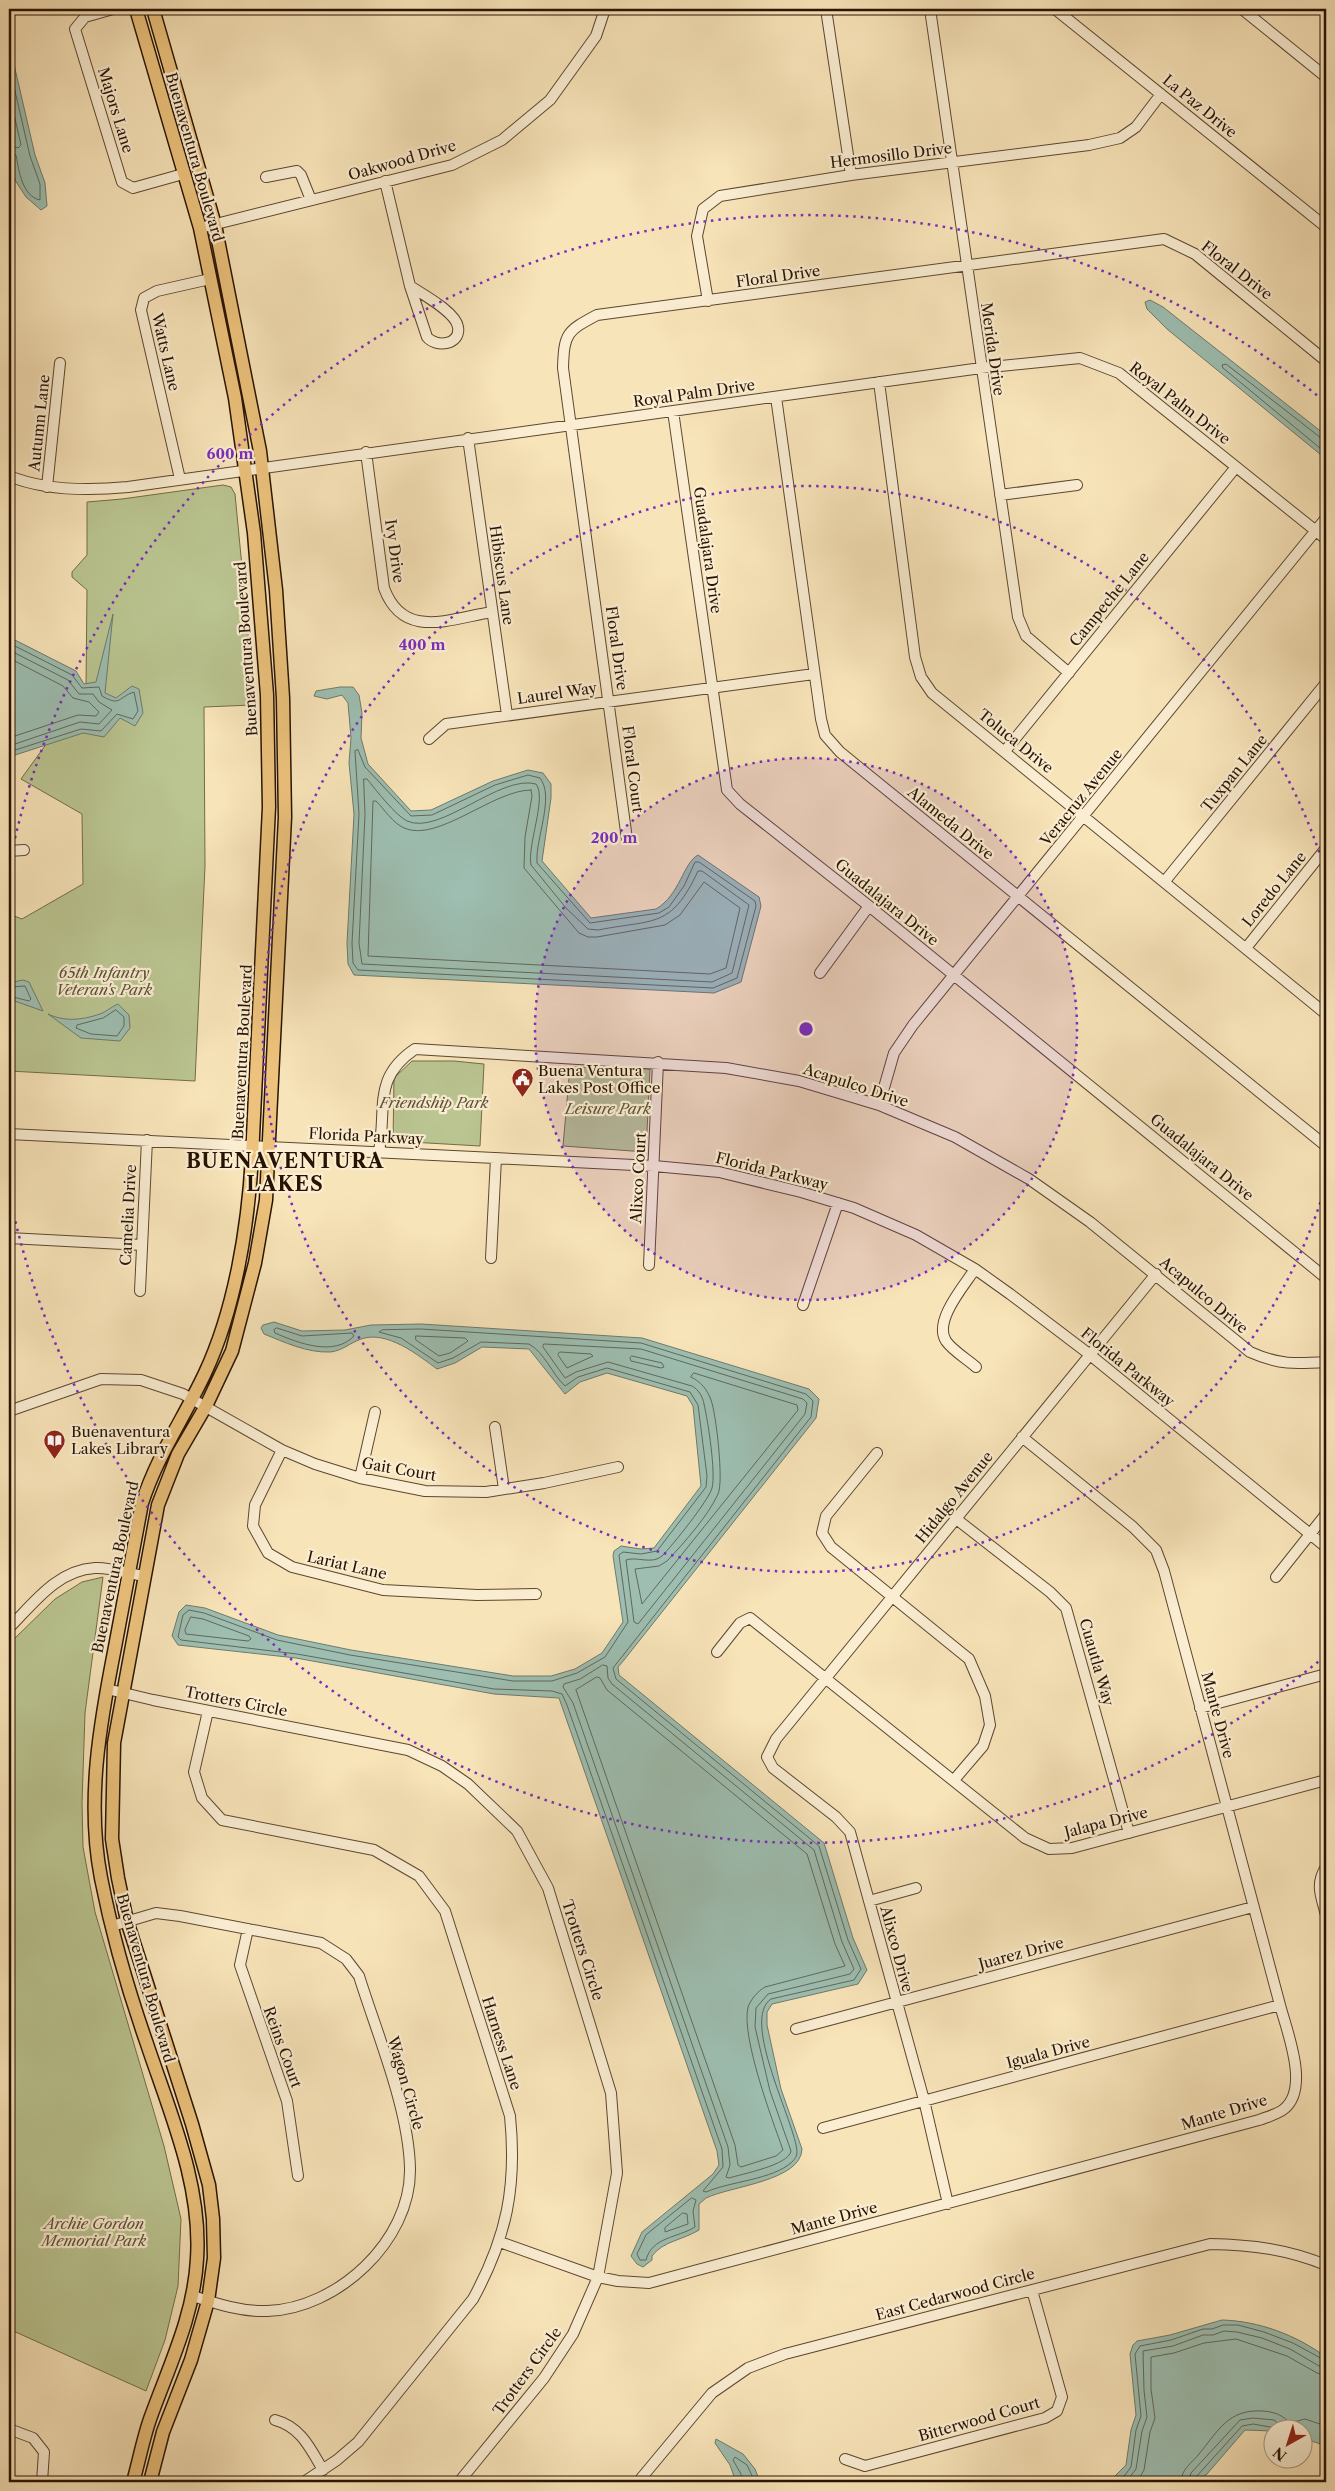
<svg xmlns="http://www.w3.org/2000/svg" width="1335" height="2491" font-family="'Libre Caslon Text',serif">
<style>
.green{fill:#bac591;stroke:#716c4a}
.water{fill:#9dbeb1;stroke:#6e7a6b}
.lines{fill:none;stroke-linecap:round;stroke-linejoin:round}
.shore{stroke:#62685a;stroke-width:1}
.minor-casing{stroke:#5c4730;stroke-width:12}
.major-casing{stroke:#281302;stroke-width:15}
.minor{stroke:#faedd2;stroke-width:10}
.major{stroke:#ecc27c;stroke-width:12}
.ring{fill:none;stroke:#7b2cbf;stroke-width:2.5;stroke-dasharray:2.5 5}
.labels{text-anchor:middle;dominant-baseline:central;stroke-width:4.5;stroke-linejoin:round;paint-order:stroke}
.street-label{font-size:15px;fill:#281302;stroke:#faedd2}
.park-label{font-size:15px;font-style:italic;fill:#5b5134;stroke:#faedd2}
.poi-label{font-size:15px;fill:#281302;stroke:#faedd2;text-anchor:start}
.district-label{font-size:20px;font-weight:bold;letter-spacing:1px;fill:#281302;stroke:#faedd2}
.centre{fill:#7b2cbf;stroke:#faedd2;stroke-width:2.5}
.ring-label{font-size:15px;text-anchor:middle;font-weight:bold;fill:#7b2cbf;stroke:#faedd2;stroke-width:4.5;stroke-linejoin:round;paint-order:stroke}
</style>
<rect width="100%" height="100%" fill="#f8e4b9"/>
<filter id="stains"><feTurbulence type="fractalNoise" baseFrequency=".004" numOctaves="4"/><feColorMatrix values="0 0 0 0 .2 0 0 0 0 .09 0 0 0 0 .02 0 0 0 .5 -.17"/></filter>
<radialGradient id="worn" r=".72"><stop offset=".6" stop-color="#630" stop-opacity="0"/><stop offset="1" stop-color="#630" stop-opacity=".3"/></radialGradient>
<!-- green -->
<path class="green" d="M223,485L231,487L235,494L248,629L252,705L204,707L205,866L195,1081L9,1071V914L22,919L83,884L82,814L21,779L86,689L87,590L72,577V572L87,555V502L122,499Z
M412,1061H454L484,1064L480,1146L393,1141L394,1078Z
M570,1067L650,1069L646,1152L563,1146Z
M103,1577L85,1713L82,1803L83,1847L95,1912L164,2146L181,2219L178,2286L165,2340L146,2391L9,2329V1644L55,1599L82,1582Z"/>
<!-- water -->
<path class="water" d="M9,43L35,155L45,183L47,206L41,210L26,197L15,180L9,146Z
M1150,300L1163,307L1323,433L1326,436V459L1167,329L1147,309L1145,302Z
M113,614L105,693L116,698L132,686L139,689L143,713L135,726L120,718L104,737L83,733L9,757V637L76,671L84,684L96,682Z
M340,687H353L359,695L362,713L361,738L368,764L411,811L431,810L493,781L528,770L543,773L551,784V798L542,861L591,918L656,909C680,895 683,863 698,855L759,897L761,906L741,982L714,993L354,975L348,964L347,943L354,814L349,763L351,738L348,703L342,695L327,699L314,696L316,691Z
M23,980L29,982L43,1011L9,999V983Z
M118,1004L129,1015L130,1028L120,1041L81,1038L48,1014C65,1022 82,1020 100,1014C106,1012 111,1007 118,1004Z
M274,1322L302,1331L345,1330L371,1325L421,1324L642,1338L809,1389L819,1399L816,1418L624,1660L618,1667L619,1675L824,1843L853,1938L867,1970L858,1984L772,2004L767,2012V2025L781,2089L802,2149C801,2181 731,2186 706,2198L699,2204V2230C683,2240 663,2241 652,2256V2260L643,2267L637,2264L631,2256L642,2232L713,2174L719,2165L717,2151L559,1698L494,1694L296,1658L178,1645L172,1636L179,1612L186,1605L205,1608L278,1635L351,1650L513,1676H551L575,1669L602,1653L623,1622L613,1556L614,1551L621,1546L641,1549L654,1548L701,1486L693,1406L687,1396L607,1373L580,1382L565,1394L529,1349L482,1347L455,1363L437,1369C418,1355 387,1330 361,1339C350,1343 342,1351 330,1352C307,1353 284,1342 264,1334L261,1328L263,1325Z
M1222,2320C1259,2321 1296,2335 1326,2357V2446L1303,2438L1302,2428H1272V2431L1245,2430L1207,2474L1196,2482H1096L1112,2479L1126,2465L1131,2430L1136,2415L1130,2354L1133,2345L1137,2341L1170,2335Z
M716,2439L743,2454L755,2469L760,2482H736L730,2465L715,2443Z"/>
<g class="lines">
<!-- shore -->
<path class="shore" d="M9,65L30,156L40,184V200C22,196 19,171 16,155L9,151
M9,92L21,145L18,148L9,145
M1326,439L1321,438L1226,364L1222,365L1223,368L1326,453
M9,643L72,675L82,688L99,687L102,696C121,707 118,697 134,692L138,711L133,719L117,714L101,731L81,729L9,752
M9,650L68,680L79,694H93L99,702L112,710L99,724L80,722L9,746
M9,658L63,686L73,698L89,702L99,712L96,716L78,715L9,738
M358,750L365,767L411,816L432,815L495,785L528,775L540,778C555,797 535,839 537,863L590,923L659,913L669,907L684,886L695,862H699L755,901L756,906L737,978L713,988L358,970L353,963L352,943L359,814L355,751Z
M364,779H367C376,790 395,815 407,821C440,836 500,774 536,784C547,798 527,845 531,865L566,908L588,929L598,930C654,919 671,929 698,871H702L749,905L732,973L712,982L362,964L359,943L365,815Z
M531,790L532,796L525,837L524,868L579,933L588,937H597L665,925L680,915L704,882L740,908L726,968L710,974L368,956L373,801H376C384,809 393,823 404,828C438,843 493,790 531,790Z
M9,987L25,986L31,999L29,1001L9,996
M116,1010L124,1017V1026L117,1036L91,1034L76,1028L77,1025L103,1018Z
M277,1328L302,1336L352,1333L354,1336C334,1357 298,1343 275,1333L274,1330Z
M421,1329L641,1343L806,1394L813,1401L811,1417L613,1668L616,1679L819,1846L848,1940L861,1969L854,1980L771,1999C740,2020 796,2124 797,2152C797,2156 795,2159 792,2162C772,2180 731,2181 706,2192L703,2191L723,2167L722,2149L567,1705L562,1694L552,1691L494,1689L297,1654L181,1640L178,1637L183,1615L189,1610L204,1613L277,1640L350,1655L513,1681H552L577,1673L605,1657L628,1622L619,1555L623,1552L641,1554L657,1551L706,1487L707,1476L698,1405L690,1392L607,1368L578,1377L565,1386C552,1374 545,1353 529,1344L481,1342L453,1358L438,1363L401,1338L379,1332L382,1330Z
M416,1336L465,1338L468,1341L450,1353L439,1356L416,1340Z
M544,1344L641,1349L803,1399L807,1403L805,1414L638,1624L634,1622L626,1560C636,1556 652,1565 662,1556C672,1546 709,1500 712,1488C716,1473 708,1421 704,1404C703,1397 698,1389 692,1386L608,1362L576,1372L565,1378L543,1347Z
M560,1352L591,1354L593,1356L567,1368L558,1355Z
M632,1356L662,1363L664,1367L661,1368L631,1361L630,1358Z
M694,1373L797,1405L798,1410L642,1604L635,1569L659,1566L667,1561C684,1543 708,1516 718,1494C724,1482 716,1413 711,1400C707,1389 701,1382 691,1377Z
M191,1617L203,1619L249,1636L251,1639L248,1641L186,1634L185,1630Z
M603,1665L607,1666L608,1678L612,1684L814,1850L842,1942L854,1969L850,1974L768,1994L756,2008L755,2027L770,2091L791,2151C789,2165 742,2174 729,2178L726,2177L730,2165L728,2147L573,1703L563,1687L564,1684L580,1679Z
M597,1677L600,1678L607,1690L807,1854L835,1944L845,1966L765,1987C758,1991 751,1999 748,2007C741,2037 772,2119 783,2150L776,2156L741,2167L738,2165L735,2145L576,1690Z
M692,2198L696,2200L693,2211L695,2227C677,2238 652,2237 646,2260H640L637,2254L646,2235Z
M683,2213L687,2214L688,2224L665,2232V2228Z
M741,2482V2474L733,2460L735,2457L747,2465L755,2482
M1116,2482L1125,2475L1131,2467L1136,2430L1141,2416L1135,2354L1140,2346L1171,2340L1203,2329H1212L1223,2325H1238L1264,2332L1293,2343L1326,2361
M1126,2482L1136,2469L1142,2431L1147,2417L1144,2390L1143,2351L1173,2346L1203,2335H1213L1224,2331L1237,2332L1262,2338L1290,2349L1319,2366L1326,2367
M1137,2482L1144,2470L1150,2432L1155,2418L1151,2389V2357L1174,2353L1204,2343L1236,2339L1287,2356L1317,2373L1326,2375
M1181,2482C1181,2469 1192,2463 1199,2454C1219,2430 1228,2409 1263,2411C1275,2412 1282,2415 1290,2423L1305,2419L1326,2426
M1188,2482L1191,2473L1240,2420L1253,2418L1274,2420L1283,2428
M1195,2482L1196,2477L1242,2426L1253,2424L1276,2428"/>
<defs>
<path id="minor" d="M113,9L85,17L75,29L122,182L133,188L183,174
M826,9L851,175
M930,9L1018,617L1026,636L1069,673
M1055,9L1326,227
M1242,9L1326,77
M266,177L297,171L301,175L311,200
M385,181L410,286L427,337C436,348 461,345 458,327C456,312 422,294 410,286
M200,228L452,165L502,140L550,100L596,36L605,9
M708,301L697,236L703,209L720,196L851,175L1089,145L1120,138L1136,127L1161,94
M879,382L915,657L921,677L932,693L1326,1014
M776,397L821,719L825,735L840,752L1326,1146
M673,411L727,790L740,804L869,906L1326,1278
M468,438L507,715
M366,452L384,588C403,640 449,619 492,612
M9,476C46,491 88,491 128,487L981,368L1080,358L1119,373L1326,539
M180,479L141,310L144,298L157,291L210,279
M47,487L60,363
M1000,495L1077,485
M429,739L446,724L814,674
M1005,751L1236,467
M627,839L563,368C564,333 567,331 597,315L1164,239L1195,254L1326,361
M9,851L24,850
M1165,881L1326,683
M1246,948L1326,848
M820,973L869,906
M879,1105L894,1053L913,1025L1326,518
M9,1134L654,1166L719,1172L801,1192L854,1208L916,1235L975,1269L1010,1294L1089,1354L1326,1547
M379,1151C387,1108 372,1078 415,1049L726,1068L799,1081L879,1105L955,1137L1029,1179L1090,1222L1250,1352C1279,1365 1295,1364 1326,1362
M9,1238L142,1245
M491,1258L496,1158
M649,1265L658,1062
M975,1269C964,1286 933,1321 946,1341C953,1351 967,1359 976,1367
M140,1291L147,1140
M803,1305L838,1203
M9,1411L101,1379L141,1380L183,1394L282,1450L315,1464L360,1478L425,1491L486,1492L544,1483L618,1467
M495,1427L504,1489
M282,1450L255,1505L253,1526L268,1553L292,1567L383,1590L477,1595L536,1594
M877,1453L826,1516L822,1533L831,1547L969,1659L985,1696L990,1725L983,1746L954,1780
M360,1478L375,1412
M955,1518L1050,1592L1066,1608L1129,1833
M1276,1577L1326,1514
M9,1628C33,1604 57,1570 95,1568C110,1567 129,1574 144,1576
M717,1652L740,1623L750,1618L1025,1838L1049,1849L1072,1848L1326,1780
M107,1689L153,1700L408,1750L442,1766L468,1784L517,1831L548,1888L611,2093L617,2173L598,2277L573,2334L544,2378L459,2482
M1200,1708L1326,1674
M208,1711L194,1772L202,1798L222,1820L374,1850L419,1876L445,1911L510,2116C517,2186 507,2237 473,2299L358,2442L337,2460L304,2482
M1326,1867C1315,1884 1321,1896 1326,1915
M869,1901L916,1888
M112,1926L156,1913L180,1916L321,1943L346,1959L359,1976C377,2034 409,2109 410,2169C411,2241 337,2309 267,2311C242,2312 217,2304 193,2296
M248,1929L240,1965L287,2101L298,2176
M796,2029L1253,1907
M823,2128L1280,2005
M948,2204L924,2100L850,1832L836,1817L773,1768L767,1757L776,1739L1156,1274
M500,2242L598,2277L618,2281L649,2283L1259,2120C1267,2117 1278,2114 1284,2109C1310,2088 1287,2032 1280,2005L1164,1571L1156,1550L1133,1527L1022,1437
M275,2420C301,2427 310,2448 323,2470
M9,2429L33,2438L44,2452L42,2482
M845,2459L865,2466L1045,2418L1057,2411L1062,2397L1032,2290
M638,2482L712,2393L748,2368L785,2354L1210,2244C1253,2245 1286,2249 1326,2265"/>
<path id="major" d="M133,2482C139,2461 143,2439 150,2419C169,2366 194,2316 197,2259C202,2185 170,2113 147,2044C128,1990 112,1934 101,1878C86,1801 100,1723 115,1647C124,1599 133,1551 142,1503C158,1454 184,1418 205,1373C235,1309 248,1227 252,1157L269,807L267,695L254,533L235,398L200,228L136,9
M150,2482L163,2432L191,2360L208,2301L214,2258L213,2219L209,2185L192,2124L127,1921L118,1878L112,1839L114,1743L158,1505L178,1454L206,1406L232,1351L255,1263L266,1200L285,817L283,698L276,590L260,451L215,225L153,9"/>
</defs>
<!-- minor casing -->
<use href="#minor" class="minor-casing"/>
<!-- major casing -->
<use href="#major" class="major-casing"/>
<!-- minor -->
<use href="#minor" class="minor"/>
<!-- major -->
<use href="#major" class="major"/>
</g>
<!-- distance rings -->
<circle cx="806" cy="1029" r="271" fill="#7b2cbf" fill-opacity=".12"/>
<g class="ring">
<circle cx="806" cy="1029" r="271"/>
<path d="M1325 1188A543 543 0 1 1 1325 870"/>
<path d="M1324 1657A814 814 0 0 1 10 1198M10 860A814 814 0 0 1 1324 401"/>
</g>
<!-- icons -->
<defs>
<symbol id="civic-pin" viewBox="-11 -11 22 30"><path d="M0 17L-7.5 6A9.5 9.5 0 1 1 7.5 6Z" fill="#8f2418" stroke="#faedd2"/><path d="M-.6-6.5H3V-4.5H.6V-3L4-1V1h2V6H-6V1h2V-1L-.6-3ZM-1.2 2.5V6h2.4V2.5Z" fill="#fff"/></symbol>
<symbol id="library-pin" viewBox="-11 -11 22 30"><path d="M0 17L-7.5 6A9.5 9.5 0 1 1 7.5 6Z" fill="#8f2418" stroke="#faedd2"/><path d="M-6-4Q-3-5.5-.7-3.5V5Q-3 3-6 4ZM6-4Q3-5.5 .7-3.5V5Q3 3 6 4Z" fill="#fff"/></symbol>
</defs>
<g fill-rule="evenodd">
<use href="#civic-pin" x="510" y="1066" width="25" height="34"/>
<use href="#library-pin" x="42" y="1428" width="25" height="34"/>
</g>
<g class="labels">
<!-- street labels -->
<g class="street-label">
<text transform="translate(1200 106) rotate(39)">La Paz Drive</text>
<text transform="translate(116 110) rotate(73)">Majors Lane</text>
<text transform="translate(891 155) rotate(-7)">Hermosillo Drive</text>
<text transform="translate(195 157) rotate(74)">Buenaventura Boulevard</text>
<text transform="translate(402 160) rotate(-16)">Oakwood Drive</text>
<text transform="translate(1237 270) rotate(38)">Floral Drive</text>
<text transform="translate(778 276) rotate(-8)">Floral Drive</text>
<text transform="translate(993 349) rotate(82)">Merida Drive</text>
<text transform="translate(166 352) rotate(77)">Watts Lane</text>
<text transform="translate(694 393) rotate(-8)">Royal Palm Drive</text>
<text transform="translate(1180 403) rotate(38)">Royal Palm Drive</text>
<text transform="translate(39 423) rotate(-84)">Autumn Lane</text>
<text transform="translate(708 550) rotate(82)">Guadalajara Drive</text>
<text transform="translate(395 551) rotate(82)">Ivy Drive</text>
<text transform="translate(502 575) rotate(82)">Hibiscus Lane</text>
<text transform="translate(1109 599) rotate(-51)">Campeche Lane</text>
<text transform="translate(617 648) rotate(82)">Floral Drive</text>
<text transform="translate(246 649) rotate(-94)">Buenaventura Boulevard</text>
<text transform="translate(557 693) rotate(-8)">Laurel Way</text>
<text transform="translate(1016 741) rotate(39)">Toluca Drive</text>
<text transform="translate(633 769) rotate(83)">Floral Court</text>
<text transform="translate(1234 773) rotate(-51)">Tuxpan Lane</text>
<text transform="translate(1081 797) rotate(-51)">Veracruz Avenue</text>
<text transform="translate(951 823) rotate(39)">Alameda Drive</text>
<text transform="translate(1274 889) rotate(-51)">Loredo Lane</text>
<text transform="translate(887 902) rotate(39)">Guadalajara Drive</text>
<text transform="translate(242 1052) rotate(-87)">Buenaventura Boulevard</text>
<text transform="translate(856 1085) rotate(18)">Acapulco Drive</text>
<text transform="translate(366 1136) rotate(3)">Florida Parkway</text>
<text transform="translate(1202 1157) rotate(39)">Guadalajara Drive</text>
<text transform="translate(772 1171) rotate(14)">Florida Parkway</text>
<text transform="translate(638 1178) rotate(-87)">Alixco Court</text>
<text transform="translate(128 1215) rotate(-87)">Camelia Drive</text>
<text transform="translate(1204 1295) rotate(40)">Acapulco Drive</text>
<text transform="translate(1128 1367) rotate(39)">Florida Parkway</text>
<text transform="translate(399 1469) rotate(10)">Gait Court</text>
<text transform="translate(954 1497) rotate(-51)">Hidalgo Avenue</text>
<text transform="translate(347 1565) rotate(13)">Lariat Lane</text>
<text transform="translate(115 1567) rotate(-78)">Buenaventura Boulevard</text>
<text transform="translate(1097 1662) rotate(74)">Cuautla Way</text>
<text transform="translate(236 1701) rotate(11)">Trotters Circle</text>
<text transform="translate(1218 1715) rotate(75)">Mante Drive</text>
<text transform="translate(1106 1822) rotate(-14)">Jalapa Drive</text>
<text transform="translate(897 1949) rotate(75)">Alixco Drive</text>
<text transform="translate(583 1950) rotate(72)">Trotters Circle</text>
<text transform="translate(1021 1953) rotate(-15)">Juarez Drive</text>
<text transform="translate(146 1978) rotate(74)">Buenaventura Boulevard</text>
<text transform="translate(502 2043) rotate(72)">Harness Lane</text>
<text transform="translate(283 2047) rotate(70)">Reins Court</text>
<text transform="translate(1048 2052) rotate(-15)">Iguala Drive</text>
<text transform="translate(406 2083) rotate(74)">Wagon Circle</text>
<text transform="translate(1224 2112) rotate(-17)">Mante Drive</text>
<text transform="translate(834 2218) rotate(-15)">Mante Drive</text>
<text transform="translate(955 2294) rotate(-15)">East Cedarwood Circle</text>
<text transform="translate(527 2371) rotate(-54)">Trotters Circle</text>
<text transform="translate(979 2419) rotate(-16)">Bitterwood Court</text>
</g>
<!-- park labels -->
<g class="park-label">
<text x="104" y="972">65th Infantry<tspan x="104" dy="17">Veteran's Park</tspan></text>
<text x="434" y="1102">Friendship Park</text>
<text x="608" y="1108">Leisure Park</text>
<text x="94" y="2223">Archie Gordon<tspan x="94" dy="17">Memorial Park</tspan></text>
</g>
<!-- poi labels -->
<g class="poi-label">
<text x="538" y="1070">Buena Ventura<tspan x="538" dy="17">Lakes Post Office</tspan></text>
<text x="71" y="1431">Buenaventura<tspan x="71" dy="17">Lakes Library</tspan></text>
</g>
<!-- district labels -->
<g class="district-label">
<text x="285" y="1161">BUENAVENTURA<tspan x="285" dy="23">LAKES</tspan></text>
</g>
</g>
<circle cx="806" cy="1029" r="8" class="centre"/>
<g class="ring-label">
<text x="230" y="459">600 m</text>
<text x="422" y="650">400 m</text>
<text x="614" y="843">200 m</text>
</g>
<!-- margin -->
<rect width="1335" height="2491" fill="none" stroke="#f8e4b9" stroke-width="30"/>
<rect x="10" y="10" width="1315" height="2471" fill="none" stroke="#281302" stroke-width="2.5"/>
<rect x="15" y="15" width="1305" height="2461" fill="none" stroke="#281302"/>
<!-- north arrow -->
<g transform="translate(1288 2444) rotate(219)"><circle r="24" fill="#faedd2" stroke="#a6967f"/>
<path d="M0-4L9 19L0 12L-9 19Z" fill="#8f2418"/>
<text y="-8" font-size="14" font-weight="bold" text-anchor="middle" fill="#281302">N</text>
</g>
<rect width="100%" height="100%" filter="url(#stains)"/>
<rect width="100%" height="100%" fill="url(#worn)"/>
</svg>
